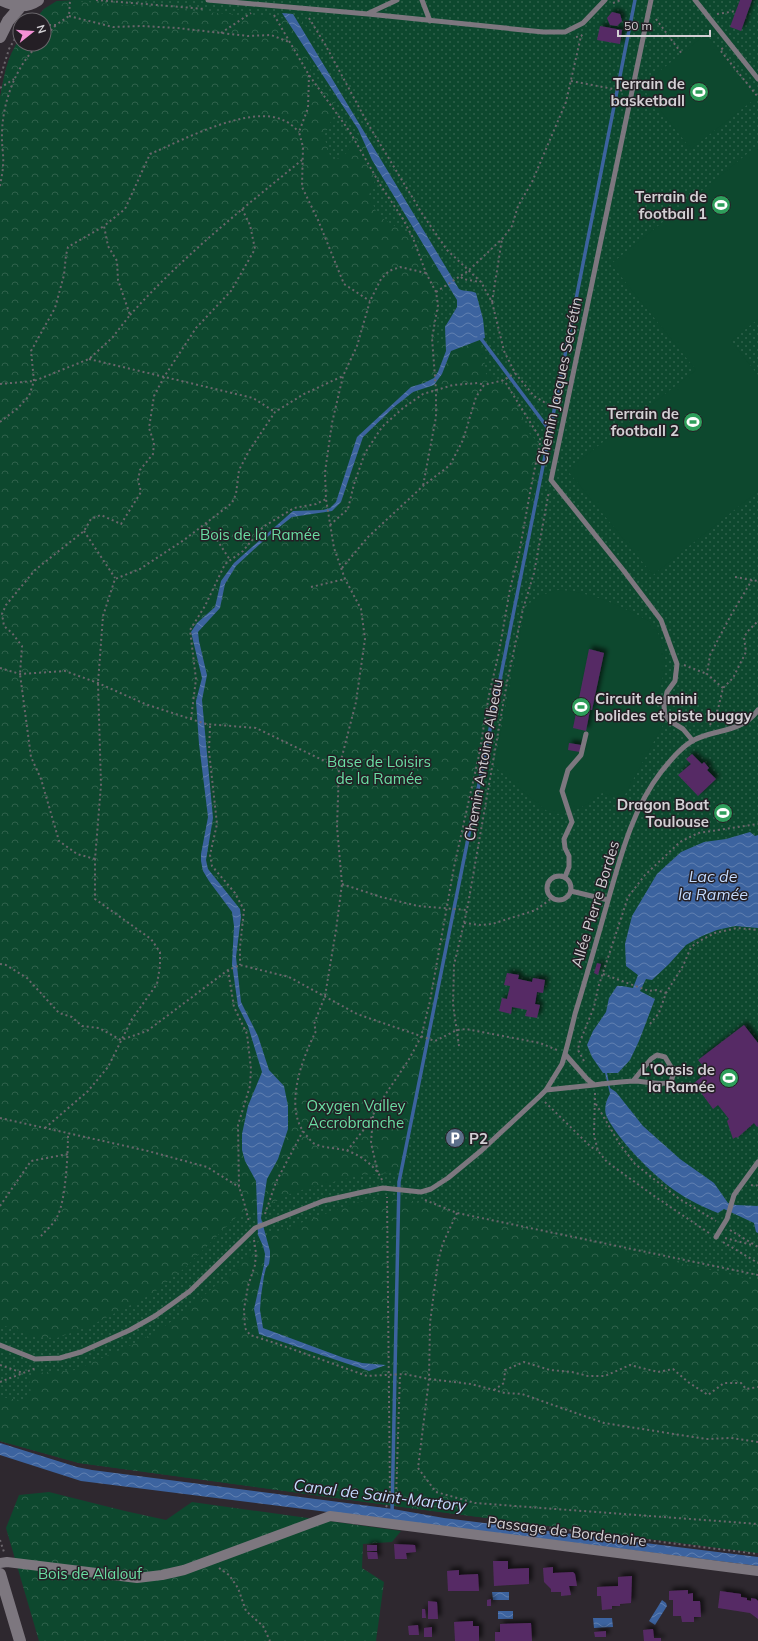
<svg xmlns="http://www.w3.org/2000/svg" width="758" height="1641" font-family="Mulish,sans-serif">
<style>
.green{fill:url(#green-dots)}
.forest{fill:url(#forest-crowns)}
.pitch{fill:#0d482e}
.water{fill:url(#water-waves)}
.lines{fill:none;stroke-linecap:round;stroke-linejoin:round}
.stream{stroke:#3c639f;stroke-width:3.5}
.building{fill:#572b65;filter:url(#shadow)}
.path{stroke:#6b666c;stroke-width:2;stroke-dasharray:2 3;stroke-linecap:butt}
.lane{stroke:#7d777f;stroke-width:5}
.street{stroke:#7d777f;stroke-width:10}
.secondary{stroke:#7d777f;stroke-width:12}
.labels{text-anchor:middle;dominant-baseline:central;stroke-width:3;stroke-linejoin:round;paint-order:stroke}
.poi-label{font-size:15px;font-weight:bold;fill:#d3d0d4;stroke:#241f25;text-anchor:end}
.street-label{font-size:15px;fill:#d3d0d4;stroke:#241f25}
.park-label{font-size:15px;fill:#6adea3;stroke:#241f25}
.water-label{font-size:16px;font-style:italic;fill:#c3dafd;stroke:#241f25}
</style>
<defs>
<pattern id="green-dots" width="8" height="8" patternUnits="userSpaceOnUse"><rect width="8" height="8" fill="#0d482e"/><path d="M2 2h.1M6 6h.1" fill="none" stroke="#2f614b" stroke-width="1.8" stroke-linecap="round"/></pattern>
<pattern id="forest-crowns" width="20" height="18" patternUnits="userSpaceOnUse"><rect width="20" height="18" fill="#0d482e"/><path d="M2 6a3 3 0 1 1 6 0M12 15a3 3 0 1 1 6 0" fill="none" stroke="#2f614b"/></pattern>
<pattern id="water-waves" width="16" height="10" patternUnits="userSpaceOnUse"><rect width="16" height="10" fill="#3c639f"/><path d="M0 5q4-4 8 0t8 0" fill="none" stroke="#607fb0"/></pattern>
<filter id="shadow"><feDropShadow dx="3.5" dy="-3.5" stdDeviation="2" flood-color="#0009"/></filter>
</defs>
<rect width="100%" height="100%" fill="#2e282f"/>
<!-- green -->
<path class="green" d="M74,0H758V1553L417,1509L79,1463L0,1441V98C4,77 7,56 20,39V44H44V20H35L44,9L57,1Z"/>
<!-- forest -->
<path class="forest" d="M57,1H74L302,20L312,37L310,70L321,89L336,98L334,115L324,136L332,162L348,152L353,133L365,137L375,166L376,178L369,195L378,216L400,229L428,250L444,283L439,302L429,326L437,343L456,335L475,333L483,349L486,374L505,383L512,394L528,432L543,448L406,1142L410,1164L405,1172L361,1175L294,1192L257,1211L235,1218L186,1267L152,1294L90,1326L57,1338L33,1337L0,1324V98C4,77 7,56 20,39V44H44V20H35L44,9Z
M383,1196L400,1198L758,1281V1553L417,1509L79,1463L0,1441V1397L25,1401L31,1394L29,1379L37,1373L75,1370L138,1342L162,1328L183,1313L215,1286L243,1261L257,1243L273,1233L352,1204Z
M49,1492L125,1511L166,1520L192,1502L401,1531L392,1542L363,1544L362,1568L384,1582L376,1641H39L6,1528L19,1495Z"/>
<!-- pitch -->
<path class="pitch" d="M706,34L756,98L691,149L641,86Z
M758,145V319L731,341L758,375V491L653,575L567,470L696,370L611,264Z
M558,590C587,591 614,603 639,616C643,618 649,620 652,624C661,633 666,654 665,667C662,688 649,704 663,725L622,800L602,793C589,804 569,817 551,813C544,811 503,773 494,766L525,608C535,597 543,594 558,590Z"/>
<!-- water -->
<path class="water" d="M282,13L293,14L459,289C465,292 470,290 476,293L483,319L485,338L451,351L442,374L434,385L413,392L394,407L363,437L341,502L332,511L292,517L273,532L236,566L225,584L220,608L198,632L199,641L207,675L202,700L213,818L206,860L208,869L240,909L241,917L236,957L241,1002L258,1036L269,1070L284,1086L288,1106V1129L278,1159L267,1179L261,1218L270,1251V1257L269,1264L266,1268L264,1276L261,1296L260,1310L263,1328L344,1358L362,1363L386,1365L369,1371L259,1334L254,1309L264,1265L265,1254L263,1246L258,1235L256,1181L245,1161L242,1150V1134L248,1106L262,1072L248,1026L238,1006L232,964L234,926L232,912L209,881L203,871L201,861V854L208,817L199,744L196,701L202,678L191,632L197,623L215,607L221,581L234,563L293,511L323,510L330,508L336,502L357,437L411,387L424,383L434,378L438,372L446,351L445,327L457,307V300L372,160L358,129Z
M750,832L755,836L758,835V928L735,926L717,930L702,936L686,945L669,964L652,980L646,979L640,991L655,999L639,1041L630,1060L618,1073H607L610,1088L616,1092L643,1126L680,1159L714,1183L728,1203L736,1205L758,1206V1233L756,1232L754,1223L724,1209L718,1213C703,1207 688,1200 674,1190C654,1176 616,1138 606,1115C604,1108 606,1100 610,1094L605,1073H603L592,1057L587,1045L593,1031L606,1012L609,998L617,986H622L633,988L638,975L626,966L625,944L632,916L657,874L681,852L704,842L726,839Z
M0,1443L77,1467L92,1470L393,1509L444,1518L758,1557V1566L81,1481L0,1455Z
M492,1592H509V1600H493Z
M662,1600L666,1603L667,1606L655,1625L649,1621Z
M498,1611H513V1619H498Z
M593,1618H612L613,1627L594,1628Z"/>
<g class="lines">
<!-- stream -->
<path class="stream" d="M479,336L550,431
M392,1513L399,1182L550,431L635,0"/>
</g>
<!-- building -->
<path class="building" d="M740,0H752L741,31L730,27Z
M612,12L620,14L622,21L617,26L610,25L607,18Z
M600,26L622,30L620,44L597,40Z
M589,649L604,653L592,710H590L586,731L573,728Z
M569,743L581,745L580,752L568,750Z
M692,754L702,764L704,762L709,768L707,770L716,779L698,796L678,775L691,764L686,759Z
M597,963L601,964L598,975L594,973Z
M507,973L519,975L518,979L532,982L533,978L545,980L543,993L537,992L535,1004L540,1005L537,1018L525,1016L527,1010L512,1007L511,1014L499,1011L502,998L507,999L510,986L504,985Z
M744,1025L758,1043V1126L757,1127L754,1123L737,1138L736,1137L733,1139L727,1121L729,1119L718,1105L713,1109L694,1083L708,1072L698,1060Z
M394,1544L415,1545L416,1552L406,1553L407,1559H395Z
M367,1545H377V1551H367Z
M367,1552H377L378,1559H368Z
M493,1561H508V1569L529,1568V1584L494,1586Z
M553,1567V1573L573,1572L575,1574L577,1586H569L571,1595L561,1596V1592H551V1589L544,1582L543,1568Z
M459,1570V1575L478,1574L479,1591H448L447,1571Z
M632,1576L631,1603L620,1604V1606H612V1609L602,1610L601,1596H597V1587L618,1586V1577Z
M688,1590V1594L693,1593V1601H700L701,1617H694V1622H682L681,1616H673V1600H669V1591Z
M720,1591L741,1594V1597L747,1598V1600L751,1601V1598L756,1599L758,1601V1619L750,1613L718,1608Z
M491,1599V1606H487V1600Z
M428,1601L437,1602L438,1619H428Z
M422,1609H425L426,1618H422Z
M473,1621V1626H479V1641H455L454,1622Z
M531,1623L532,1641H495V1632H500V1624Z
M418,1625L419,1635H409L408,1626Z
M432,1627V1637H424V1628Z
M653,1629L654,1638H661V1641H644L643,1630Z
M606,1631V1637H595L594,1632Z"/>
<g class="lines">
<!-- path -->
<path class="path" d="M96,0L205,9
M613,3L621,0
M717,14L736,11
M274,15L309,75L350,132L381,186L403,219L413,238L426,273L436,292L438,305L432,338L436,390V417L423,486
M69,16L113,27L142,26L177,28L248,36L271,35L289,42
M309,18L326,46L368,124L423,215L447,250L481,282L492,302L504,351L515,373L534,396L552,407L558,409
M656,19L682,54
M44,25H56L69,16L70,0
M221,33L251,13
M576,37L581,36L584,33
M44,38L56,25
M723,48L720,50L758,97
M309,75L308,108L299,132L303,147L302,187L318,220L344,284L370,301
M0,78L9,49L20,30
M571,81L624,91
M0,88L14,79
M0,186C1,179 3,172 3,165C4,157 2,148 2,140C1,106 14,68 39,44
M461,277L463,279L480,282
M436,292L468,271L503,238L512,226L518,206L532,182L566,102L581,36
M492,302L502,239
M130,315C182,257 242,209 302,160
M89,359L253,398L275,412
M0,384L34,381L89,359L112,338L130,315L118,280L117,261L108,246L104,226L125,209L150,154C183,140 252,103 285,121C290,123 295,128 299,132
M0,422L18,408L29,396L34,381L31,351L55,308L64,275L66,255L68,247L104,226
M206,523L230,560
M330,525L348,509L354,484L365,453L382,427L403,408L423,394L453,385L478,383L484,385
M84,531L115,578
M342,568L368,537L423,486L450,465L463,440L476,397L484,385L504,380L515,373
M735,577L758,581
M311,587L345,579
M684,665L707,674
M0,668L20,674L65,671L98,683L145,704L206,724L256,728L339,768
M723,688L707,674L710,655L731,615L752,580
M191,719L196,679L190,630L205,606L225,564L243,551L263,527L294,508L316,504L326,499
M710,725L718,709L723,688L733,678L746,652L744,637L748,631L758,621
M210,726L209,751L217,824L210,855L212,866L235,893L244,910L240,947V965
M95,859L77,854L59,841L41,779L31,757L20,674L22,646L12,633L4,626L2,614L6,605L35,570L84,531L91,519L101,515L121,524L141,492L138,480L140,470L153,454L154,443L149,428L154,396L164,377L196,328L231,291L255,249L250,225L242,209
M342,884L381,897L418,906L467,910
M464,923L481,925L492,924L536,910L552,898
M0,964L6,965L27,978L59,1013L72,1017L82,1026L99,1028L121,1040L147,1031L228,970L240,965L289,977L357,1014L435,1041L457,1030L466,1029L540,1043L557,1050
M228,970L234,1007L247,1034L251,1069L250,1086L238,1125L239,1187L244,1202L249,1222
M603,974L649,991L656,990L666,993
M650,1024L659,1013L666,993L683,966L691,947L703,939L715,933L737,928L758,930
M459,1046L453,1004L454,965L467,910L507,682L523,609L534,573L549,491
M584,1061L578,1050L579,1044L594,1007L598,988L628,897L645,875L680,842L698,833L758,824
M595,1093L594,1135L598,1151L607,1162L657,1198L709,1233
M545,1102L591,1147L597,1150
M596,1104L619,1143L635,1164L678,1198L716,1221
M373,1116L371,1143L378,1173
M0,1118L148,1151L207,1167L239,1187
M45,1128L88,1091L108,1067L132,1019L157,984L160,966V952L151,939L95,899V859L101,785L98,683L103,616L115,579L140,569L184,540L232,503L236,494L239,470L249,451L275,412L304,394L343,376
M347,1151L365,1128L387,1092L408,1061L421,1037L430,1001L454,867L479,755L489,695L499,652L510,589L519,554L531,487L540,443V438L504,380
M382,1180C376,1166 359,1154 345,1150C335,1148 324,1148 315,1144C311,1142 309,1138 306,1135C283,1108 302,1059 316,1031L314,1024L325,996L336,930L342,884L337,827L339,768L356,702L365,639L361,609L345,579L334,548L326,499L325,472L332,423L343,376L357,346L370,301L381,279L389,271L400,267L426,273
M751,1185L755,1186L758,1185
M425,1200L457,1213L758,1275
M0,1206L31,1161L68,1154
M457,1213L443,1243L438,1261L430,1323L429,1379L418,1468L436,1492L475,1503L758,1524
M265,1214L276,1182L303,1131
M730,1230L758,1247
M41,1236C46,1230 54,1224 57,1217C66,1201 68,1152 68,1133
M725,1238L752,1245
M254,1240L256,1253L255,1265L248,1286L244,1309L245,1328L250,1335L278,1344L367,1376L404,1374L429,1379L471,1384L505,1393L522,1394L604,1423L706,1439L731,1438L758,1442
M723,1242L758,1263
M0,1365L23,1373
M0,1382L36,1368
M494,1390L504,1383L505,1370L524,1362L550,1370L572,1372L588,1376H605L630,1365L658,1372L673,1369L688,1382L708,1395L724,1383H741L746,1389L758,1387
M396,1499L400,1374
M386,1507L390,1500L387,1197
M495,1521L758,1554
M0,1540L4,1552
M219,1568L229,1575L238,1588L246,1611L263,1626L270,1641"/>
<!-- lane -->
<path class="lane" d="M208,0L368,14L543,32H565L583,23L605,0
M422,0L430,21
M651,0L551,480L624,571L661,620L677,664L675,681L667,692L664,706L665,715L670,721L683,729L693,741
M695,0L758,79
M369,13L397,0
M547 888a12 12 0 1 1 24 0a12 12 0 1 1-24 0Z
M565,877L569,867V856L565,848L564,839L572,822L562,791L568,770L581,755L586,734
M571,891L608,900
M565,1054L587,1079L594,1085C607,1083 620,1082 633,1081C645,1081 661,1086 671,1082L674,1072L665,1057L657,1055L651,1059L633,1081
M546,1090L594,1085
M716,1237L727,1219L734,1195L758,1162
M0,1345L35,1359L60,1358L81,1352L130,1330L155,1316L172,1304L190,1291L255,1228L323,1201L363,1192L383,1188L421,1192L431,1189L448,1178L482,1150L540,1096L546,1090L562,1064C567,1048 571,1031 575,1014C587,975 598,936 609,897C621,855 633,808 661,772C670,761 681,747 694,740C714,729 742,733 758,710"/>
<!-- street -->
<path class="street" d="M0,1563L7,1562L137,1578L162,1575L184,1570L330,1516L758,1571"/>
<!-- secondary -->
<path class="secondary" d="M2,0C15,6 26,8 38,0
M0,37L8,21L21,6
M0,1574L20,1641"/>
</g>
<!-- icons -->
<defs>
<symbol id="stadium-disc" viewBox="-11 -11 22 22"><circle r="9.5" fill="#2e9e5b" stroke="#241f25"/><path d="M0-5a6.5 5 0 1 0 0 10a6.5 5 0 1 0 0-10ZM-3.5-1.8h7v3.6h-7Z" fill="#fff"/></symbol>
<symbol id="parking-disc" viewBox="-11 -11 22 22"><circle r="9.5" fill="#5c6f8a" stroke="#241f25"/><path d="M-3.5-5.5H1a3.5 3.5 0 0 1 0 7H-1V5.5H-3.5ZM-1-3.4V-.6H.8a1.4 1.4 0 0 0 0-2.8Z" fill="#fff"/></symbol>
</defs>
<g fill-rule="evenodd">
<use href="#stadium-disc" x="688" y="81" width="22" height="22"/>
<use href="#stadium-disc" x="710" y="194" width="22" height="22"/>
<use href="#stadium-disc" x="682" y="411" width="22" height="22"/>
<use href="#stadium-disc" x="570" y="696" width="22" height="22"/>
<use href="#stadium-disc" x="712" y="802" width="22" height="22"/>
<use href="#stadium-disc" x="718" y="1067" width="22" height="22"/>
<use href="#parking-disc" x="444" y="1127" width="22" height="22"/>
</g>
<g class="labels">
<!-- poi labels -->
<g class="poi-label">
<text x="685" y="83">Terrain de<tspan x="685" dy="17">basketball</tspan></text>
<text x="707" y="196">Terrain de<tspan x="707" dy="17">football 1</tspan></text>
<text x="679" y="413">Terrain de<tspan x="679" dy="17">football 2</tspan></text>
<text x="595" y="698" text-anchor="start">Circuit de mini<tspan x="595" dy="17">bolides et piste buggy</tspan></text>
<text x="709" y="804">Dragon Boat<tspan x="709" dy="17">Toulouse</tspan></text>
<text x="715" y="1069">L'Oasis de<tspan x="715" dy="17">la Ramée</tspan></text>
<text x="469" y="1138" text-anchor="start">P2</text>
</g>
<!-- street labels -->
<g class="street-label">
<text transform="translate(559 381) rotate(-78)">Chemin Jacques Secrétin</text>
<text transform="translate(483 760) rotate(-80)">Chemin Antoine Albeau</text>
<text transform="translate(595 904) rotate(-73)">Allée Pierre Bordes</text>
<text transform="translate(567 1531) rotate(7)">Passage de Bordenoire</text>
</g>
<!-- park labels -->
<g class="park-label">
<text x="260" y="534">Bois de la Ramée</text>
<text x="379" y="761">Base de Loisirs<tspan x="379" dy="17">de la Ramée</tspan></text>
<text x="356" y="1105">Oxygen Valley<tspan x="356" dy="17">Accrobranche</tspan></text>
<text x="90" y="1573">Bois de Alalouf</text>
</g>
<!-- water labels -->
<g class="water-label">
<text x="713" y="876">Lac de<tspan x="713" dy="18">la Ramée</tspan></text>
<text transform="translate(380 1495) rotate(7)">Canal de Saint-Martory</text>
</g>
</g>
<!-- north arrow -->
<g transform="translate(32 32) rotate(73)"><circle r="19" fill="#241f25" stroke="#6a666b"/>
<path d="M0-3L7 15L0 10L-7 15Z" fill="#f391d5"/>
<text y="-6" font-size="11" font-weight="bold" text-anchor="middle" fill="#d3d0d4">N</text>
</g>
<!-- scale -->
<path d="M618 30v6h92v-6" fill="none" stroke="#d3d0d4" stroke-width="2"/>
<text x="624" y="30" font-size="12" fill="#d3d0d4" stroke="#241f25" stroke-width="3" paint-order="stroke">50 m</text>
</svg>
